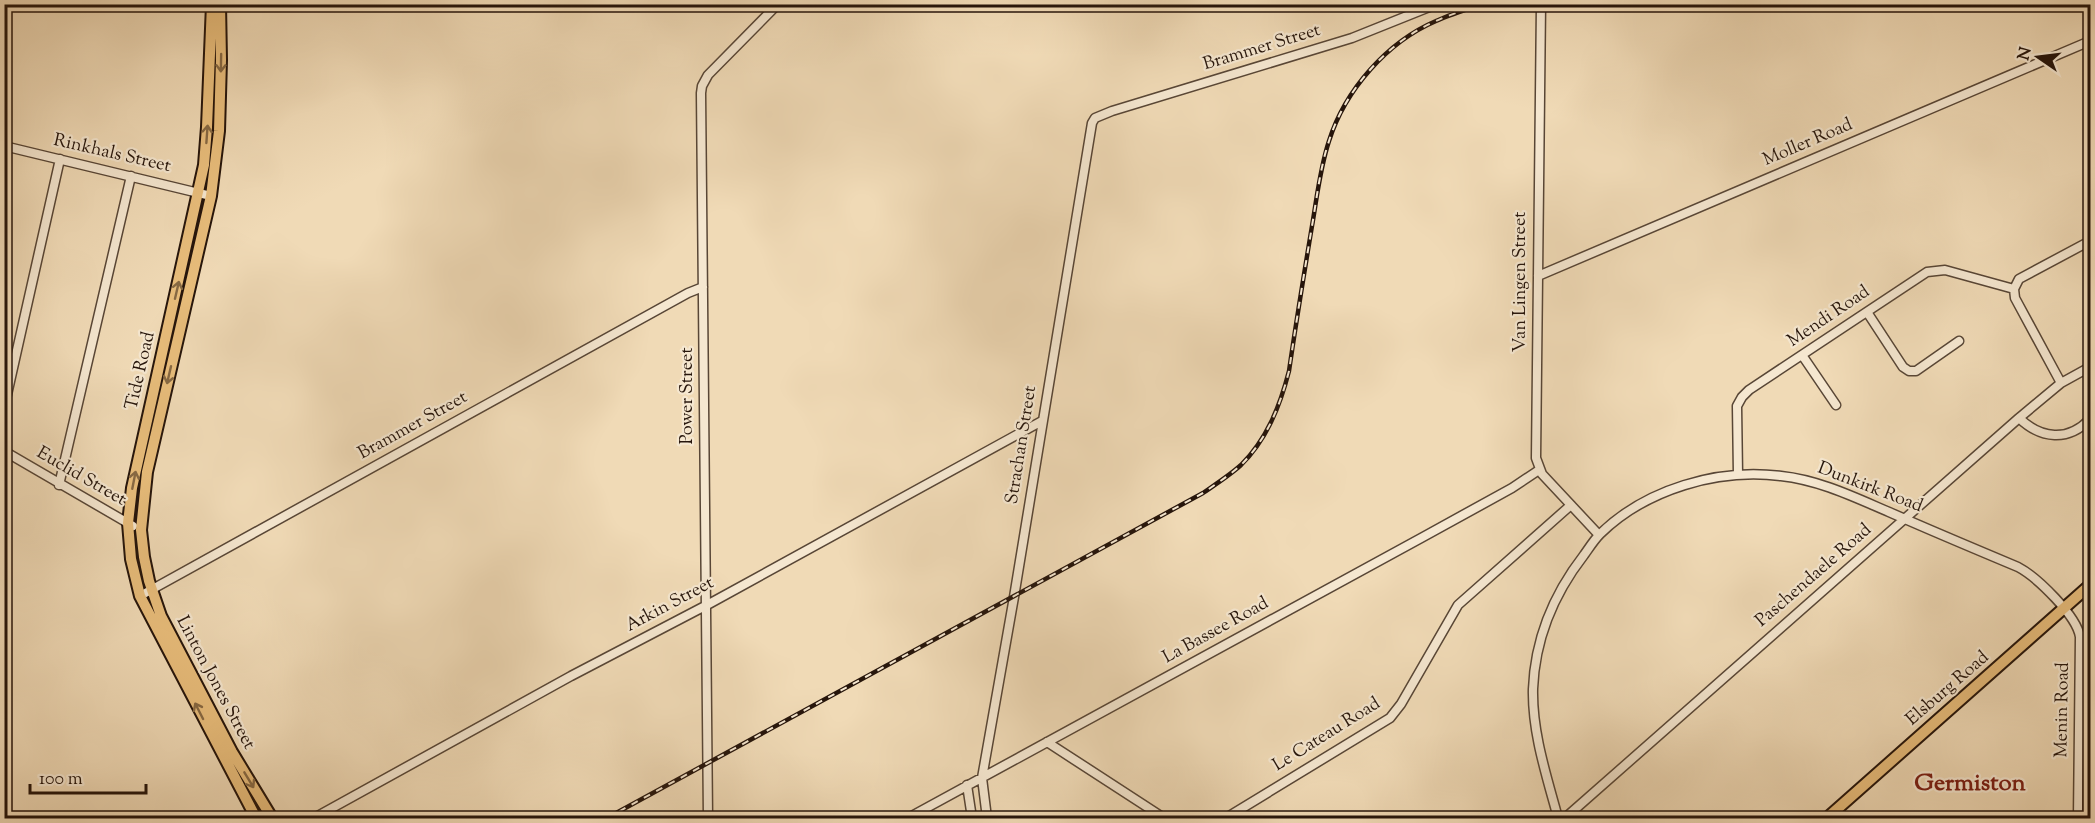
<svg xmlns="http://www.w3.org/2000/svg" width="2095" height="823" font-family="'Sorts Mill Goudy',serif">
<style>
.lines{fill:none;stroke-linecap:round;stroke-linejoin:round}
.minor-casing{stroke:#584636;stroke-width:11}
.major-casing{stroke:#26150b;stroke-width:14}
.minor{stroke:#f5e7d0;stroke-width:8}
.major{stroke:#e8bd7b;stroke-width:10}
.rail-casing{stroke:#26150b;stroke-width:4.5}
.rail{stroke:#f5e7d0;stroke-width:2;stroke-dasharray:7;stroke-linecap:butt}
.oneway{stroke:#876943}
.labels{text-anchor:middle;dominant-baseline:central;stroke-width:4.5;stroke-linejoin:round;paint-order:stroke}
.street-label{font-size:18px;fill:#26150b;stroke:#f5e7d0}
.district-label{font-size:24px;font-weight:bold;fill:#7a1f14;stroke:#f5e7d0}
</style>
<rect width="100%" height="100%" fill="#f0dab6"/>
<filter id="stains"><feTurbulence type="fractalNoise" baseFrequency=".00333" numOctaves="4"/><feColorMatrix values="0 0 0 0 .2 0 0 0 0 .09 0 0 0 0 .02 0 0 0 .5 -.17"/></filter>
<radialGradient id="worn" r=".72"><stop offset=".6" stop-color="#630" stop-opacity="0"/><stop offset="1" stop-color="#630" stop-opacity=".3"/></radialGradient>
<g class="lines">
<defs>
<path id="minor" d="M1541,4L1536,458L1542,474L1599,535
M4,146L211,196
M1538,276L2090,41
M2014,289L2015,298L2061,383
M2014,289L2019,279L2090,241
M1867,312L1903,367L1909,371H1916L1959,341
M1802,355L1836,405
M4,408L60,159
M2019,418C2041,439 2068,442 2090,419
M4,451L133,526
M1738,475L1737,406L1742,397L1749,390L1927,272L1945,270L2014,289
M59,485L131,176
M140,596L688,293L703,287
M1047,742L1164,818
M967,785L972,818
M314,818L571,676L707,605L1042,421
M708,818L701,93L702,86L708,75L778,4
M908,818L1423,537L1512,488L1539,470
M987,818L982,778L1014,597L1092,123L1095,118L1112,111L1352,38L1437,4
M1226,818L1390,718L1401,704L1458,605L1571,505
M1558,818C1547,777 1532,733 1533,689C1535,639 1553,595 1584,555C1589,548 1594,540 1600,534C1646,489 1718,468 1781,476C1819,480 1854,497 1889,512C1932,531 1975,549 2018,567C2037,577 2077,616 2080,637L2078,818
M1565,818L2019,418L2061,383L2090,367
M2089,818L2090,817"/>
<path id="major" d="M212,4L207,127L204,165L132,488L128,523L131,559L140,596L256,818
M220,4L221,60L219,131L211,196L147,472L141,530L144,557L149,581L161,616L232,752L272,818
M1827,818L2090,585"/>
</defs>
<!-- minor casing -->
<use href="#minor" class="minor-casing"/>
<!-- major casing -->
<use href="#major" class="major-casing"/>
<!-- minor -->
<use href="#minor" class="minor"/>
<!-- major -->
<use href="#major" class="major"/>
<defs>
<path id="rail" d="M607,818L1203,493C1216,484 1230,475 1241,465C1267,439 1280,406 1289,371C1296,323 1304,274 1312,226C1317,197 1320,168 1329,141C1345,90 1387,42 1436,21C1451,14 1468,9 1484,4"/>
</defs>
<!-- rail casing -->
<use href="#rail" class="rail-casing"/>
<!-- rail -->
<use href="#rail" class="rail"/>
</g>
<!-- one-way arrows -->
<defs><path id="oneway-shaft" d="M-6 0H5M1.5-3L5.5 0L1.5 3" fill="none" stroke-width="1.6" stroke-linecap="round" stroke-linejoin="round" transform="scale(1.5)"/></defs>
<g class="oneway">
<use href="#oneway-shaft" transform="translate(221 63) rotate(91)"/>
<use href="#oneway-shaft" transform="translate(207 134) rotate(-86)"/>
<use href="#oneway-shaft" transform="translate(177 290) rotate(-77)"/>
<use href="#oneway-shaft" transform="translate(169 375) rotate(103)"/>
<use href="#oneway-shaft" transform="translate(134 480) rotate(-79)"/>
<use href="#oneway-shaft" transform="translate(199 711) rotate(-117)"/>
<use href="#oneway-shaft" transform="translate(249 780) rotate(59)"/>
</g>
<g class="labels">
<!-- street labels -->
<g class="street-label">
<text transform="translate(1262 48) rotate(-17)">Brammer Street</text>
<text transform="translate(1808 143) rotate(-23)">Moller Road</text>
<text transform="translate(112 154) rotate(13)">Rinkhals Street</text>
<text transform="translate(1521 282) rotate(-90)">Van Lingen Street</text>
<text transform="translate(1829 317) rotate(-34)">Mendi Road</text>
<text transform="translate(141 371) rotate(-77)">Tide Road</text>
<text transform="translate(688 396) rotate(-90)">Power Street</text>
<text transform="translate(413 426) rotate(-29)">Brammer Street</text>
<text transform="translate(1022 445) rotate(-81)">Strachan Street</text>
<text transform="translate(81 477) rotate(30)">Euclid Street</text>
<text transform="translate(1870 488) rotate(21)">Dunkirk Road</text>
<text transform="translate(1814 576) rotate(-41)">Paschendaele Road</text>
<text transform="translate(670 605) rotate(-28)">Arkin Street</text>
<text transform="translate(1216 631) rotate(-29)">La Bassee Road</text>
<text transform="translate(215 683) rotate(62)">Linton Jones Street</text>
<text transform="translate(1948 689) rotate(-41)">Elsburg Road</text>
<text transform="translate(2063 710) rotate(-89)">Menin Road</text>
<text transform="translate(1327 735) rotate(-32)">Le Cateau Road</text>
</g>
<!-- district labels -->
<g class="district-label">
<text x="1970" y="784">Germiston</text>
</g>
</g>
<!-- margin -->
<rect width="2095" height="823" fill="none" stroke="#f0dab6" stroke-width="24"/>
<rect x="6" y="6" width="2083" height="811" fill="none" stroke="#26150b" stroke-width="3"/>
<rect x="12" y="12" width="2071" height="799" fill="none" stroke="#26150b" stroke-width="1.5"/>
<!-- north arrow -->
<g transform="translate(2038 57) rotate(284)" stroke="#f5e7d0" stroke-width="4.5" paint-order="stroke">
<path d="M0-4.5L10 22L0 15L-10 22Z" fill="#26150b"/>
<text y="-9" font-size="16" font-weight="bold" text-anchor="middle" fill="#26150b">N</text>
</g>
<!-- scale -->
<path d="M30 784v9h116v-9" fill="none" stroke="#26150b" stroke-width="3"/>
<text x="39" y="784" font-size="18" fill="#26150b" stroke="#f5e7d0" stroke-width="4.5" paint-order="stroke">100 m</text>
<rect width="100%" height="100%" filter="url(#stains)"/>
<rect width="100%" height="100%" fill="url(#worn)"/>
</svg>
